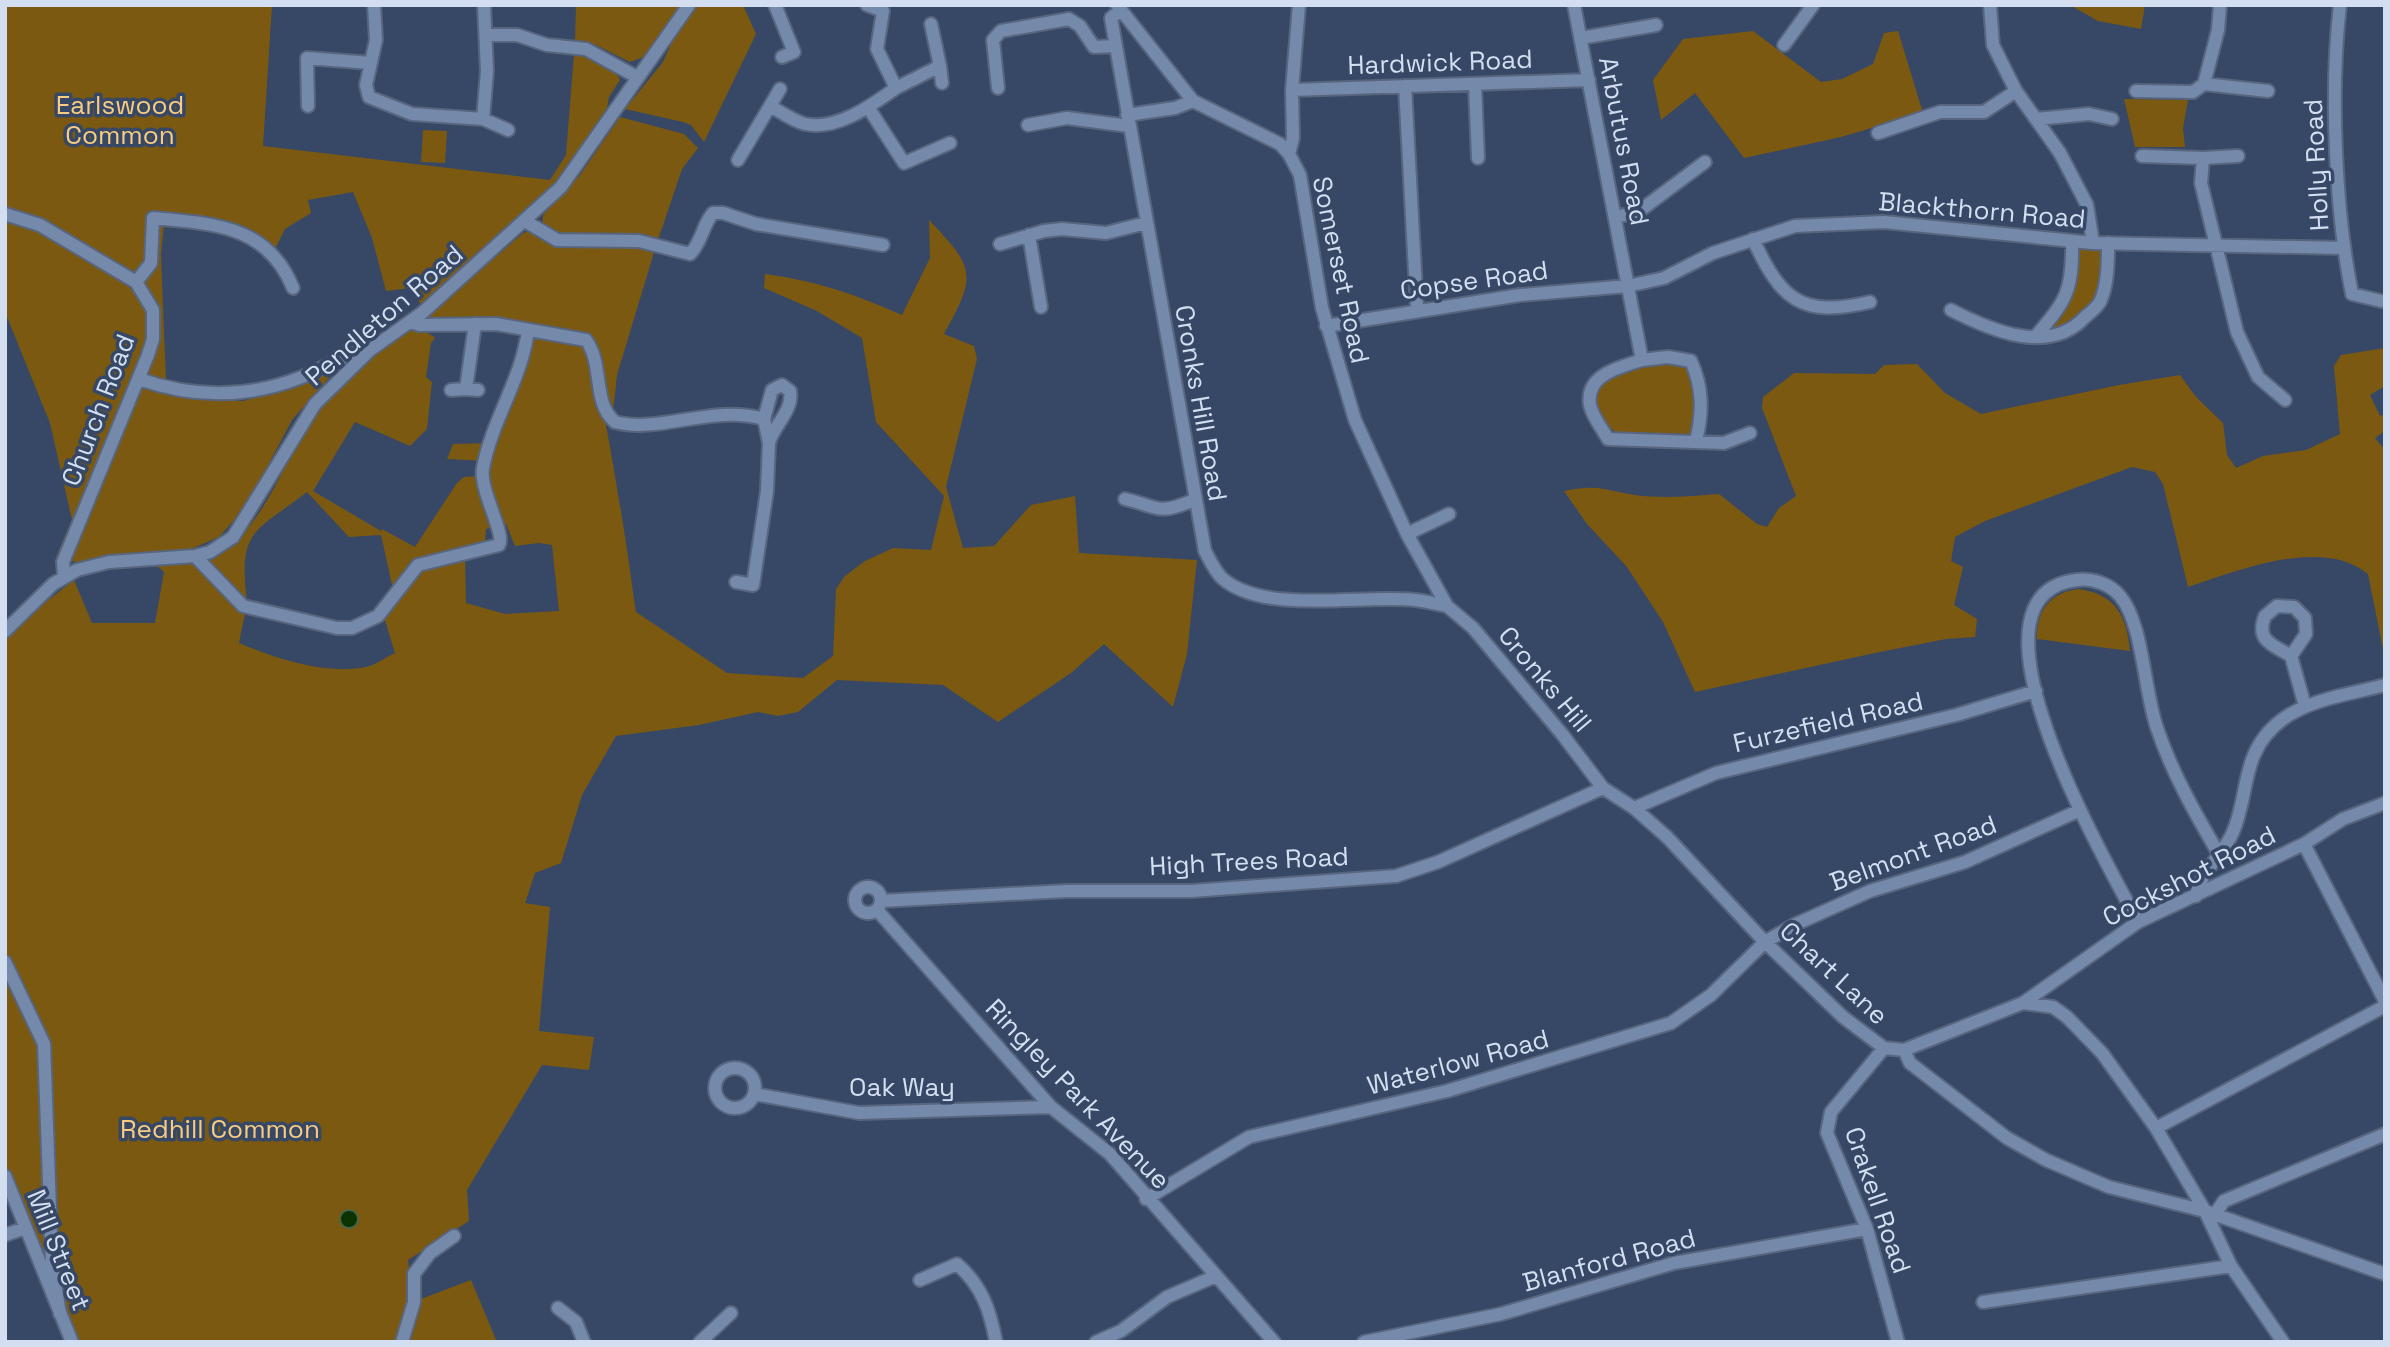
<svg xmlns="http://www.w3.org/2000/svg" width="2390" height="1347" font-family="'Space Grotesk',sans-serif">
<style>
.green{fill:#7c5911}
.water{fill:#0b3201;stroke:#476649;stroke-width:2}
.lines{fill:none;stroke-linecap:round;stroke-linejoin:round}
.minor-casing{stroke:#57667e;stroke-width:16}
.minor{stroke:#7589aa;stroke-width:12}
.labels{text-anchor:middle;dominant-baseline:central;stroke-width:7;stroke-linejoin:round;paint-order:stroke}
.street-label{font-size:26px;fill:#d3dff0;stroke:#364865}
.park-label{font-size:26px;fill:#f9cc81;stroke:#364865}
</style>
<rect width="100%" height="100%" fill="#364865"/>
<!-- green -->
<path class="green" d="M5,5H272L263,146L550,180L566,155L574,54C589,57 614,64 620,80L609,97L607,108L556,183L421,305L411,288L386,291L372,238L353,192L308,200L311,213L285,229L270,259L235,236L164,225L161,254L166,382L185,398L243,401L295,387L341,364L292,420L246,507L219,537L191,549L107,557L80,563L56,557L72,520L50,423L5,312Z
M576,5H681L644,57L630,62L596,45L575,42Z
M696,5H743L756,34L704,142L691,125L683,122L625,109L663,62L679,26Z
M2070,5H2145L2141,29L2098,21Z
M1753,31L1821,82L1842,79L1873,64L1884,33L1898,31L1923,113L1841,137L1744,158L1695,93L1661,120L1653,80L1683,39Z
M2124,99L2188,100L2183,128L2185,147H2135Z
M620,117L684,134L698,148L682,169L658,240L557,235L542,227L543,215L580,175Z
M423,130L447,131L445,163L421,162Z
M929,220C975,268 977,275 944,334L974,346L977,359L946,487L963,548L994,546L1031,505L1075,496L1079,553L1197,560L1187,654L1173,707L1104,644L1071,673L998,722L943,685L837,680L798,712L778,716L758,712L699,725L616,736L582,795L561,863L535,873L525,903L550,907L539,1031L594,1037L589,1070L542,1065L467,1190L469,1221L408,1260L413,1302L471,1280L497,1342H77L5,1166V641L42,605L74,580L92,623H155L164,572L156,565L195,564L245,613L239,643C277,659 324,675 366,667C376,665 386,657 395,653L384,617L420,569L465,557L466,603L505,614L559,611L552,545L539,543L515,546L506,524L486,529L485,542L426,558L393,589L381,535L349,537L307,492C254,533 238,529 247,602L203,560C221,552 234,545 247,529C277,493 291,448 317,409C329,392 387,337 406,331C418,328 426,330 435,338L431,343L426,377L432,382L427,429L410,446L355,422L313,491L381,531L382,529L415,547L457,483L464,477L482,476L485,461L447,459L453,444L493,443C512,410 523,373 531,336C546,338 572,336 583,346C601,359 631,577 636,612L727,673L803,678L833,656L836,589L845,576L865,561L893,548L931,550L944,496L876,422L862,338L817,311L764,288L765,274C814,280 857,295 902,315L930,258Z
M530,231L655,249L617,375L613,411L609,404L600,352L588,334L428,321L427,317L523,233Z
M2104,247L2098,300L2073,326L2040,334L2062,309L2074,249Z
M2385,348V386L2370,395L2380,416L2385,414V431L2375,438L2385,450V659L2368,574C2322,536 2238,571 2188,587L2163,484L2155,472L2132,467L1985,521L1955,537L1951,561L1963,567L1954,605L1977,619L1975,637L1946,639L1875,653L1695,692L1663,622L1627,567L1587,524L1564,491C1598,484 1603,490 1635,495C1663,499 1691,496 1719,494L1757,524L1767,527L1779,508L1796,496L1762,408L1763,397L1794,373L1875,374L1884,365L1917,364L1945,393L1981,414L2119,385L2180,375L2196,397L2223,423L2227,455L2236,468L2263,456L2306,450L2340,434L2334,366L2341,355Z
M1654,364L1683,366L1694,376L1693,434L1615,432C1601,419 1594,412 1598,393C1603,370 1634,369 1654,364Z
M2079,589C2115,594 2127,616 2130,651L2037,639C2037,610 2049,593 2079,589Z"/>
<!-- water -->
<path class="water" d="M340 1219a9 9 0 1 1 18 0a9 9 0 1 1-18 0Z"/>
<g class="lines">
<defs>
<path id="minor" d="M374,5L376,40L366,85L369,97L412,114L483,119L487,71L484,5
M775,5L794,52L782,57
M1117,5L1193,101L1280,144L1289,154L1300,175L1322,308L1355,420L1407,534L1447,606L1473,628L1562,734L1603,788L1634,808L1667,837L1765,942L1843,1017L1884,1048L1904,1050L2023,1003L2053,1007L2067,1017L2102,1053L2156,1128L2205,1211L2231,1266L2283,1342
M1574,5L1642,360C1621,367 1585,374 1590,405C1592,416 1603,430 1608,439L1724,443L1750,433
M1990,5L1993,45L2016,91L2060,153L2087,205L2093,243
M2340,5C2330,90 2335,210 2352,294L2381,301
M1121,10L1111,18L1205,551C1210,560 1215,572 1223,579C1266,615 1362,594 1415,600C1426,601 1436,604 1447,606
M486,35H517L547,45L586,49L637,77
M1581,38L1656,25
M1784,45L1813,5
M940,66L942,83
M1475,84L1478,158
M2204,84L2268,91
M1405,86L1417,309
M896,88L940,66L931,24
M998,88L993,40L1001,31L1069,19L1080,26L1094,47L1115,46
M1292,90L1589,80
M2136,91L2193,92L2204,84L2218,30L2220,5
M308,106L307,58L371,63
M770,106L780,89
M868,107L904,163L950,143
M1127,115L1175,108L1193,101
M483,119L508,130
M2036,119L2089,114L2112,119
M1028,125L1067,118L1129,126
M1878,133L1940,112H1984L2016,91
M1289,154L1293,138L1292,90L1299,5
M2142,156L2203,158L2201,183L2237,332L2258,377L2285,400
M2203,158L2238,156
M738,160L770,106C781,112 793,121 805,124C837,131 872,105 896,88L877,49L883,11L867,5
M5,214L40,225L136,282L153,310V339L148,355L63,562L64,576
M1615,217L1638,212L1705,162
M525,221L557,240L639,241L690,254C702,242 702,226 713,213H723L756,224L883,245
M1029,235L1041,307
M1753,239C1781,300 1801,318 1870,302
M1000,244L1044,231L1062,229L1106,233L1146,223
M136,282L151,263L153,218C212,224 267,224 293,288
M1951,310C1990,330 2049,356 2085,317C2090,313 2097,307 2100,302C2108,285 2108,261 2108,243
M410,322L420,325L496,324L586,340C604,364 592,403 615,422C660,434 712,404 764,419
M475,324L466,389L478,390
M1326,326L1520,295L1628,286L1664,278L1713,253L1795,226L1884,222L2093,243L2343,248
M2035,337C2067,300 2073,290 2072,241
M1642,360L1668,357L1691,361C1703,388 1703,412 1696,441
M139,379C193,398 249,398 302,377C324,368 344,354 367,351
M451,390L466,389
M1125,499C1160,507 1156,516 1194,500
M1407,534L1449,514
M195,556L243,606L337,628H352L378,616L418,565L499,545C506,534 479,490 483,468C492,420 522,379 528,330
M736,582L753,585L767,491L769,443L764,419L772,390L782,385L790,391C794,410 773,426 769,443
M5,631L53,584L77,570L109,562L195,556L210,552L233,537L315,404L370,350L422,313L561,187L689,5
M2291,656L2306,634L2305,618L2294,607L2277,606L2265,616C2255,641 2273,645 2291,656L2305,706
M1634,808L1716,773L1956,715L2036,691
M2304,844L2385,1001
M855 900a13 13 0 1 1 26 0a13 13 0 1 1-26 0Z
M2196,896C2199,873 2224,854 2233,832C2244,807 2244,778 2254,755C2277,702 2335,698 2385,685
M881,901L1066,891H1191L1396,876L1438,862L1603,788
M877,910L1051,1107L1110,1154L1274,1342
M2138,922C2110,868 1949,594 2077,580C2093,578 2110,584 2120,596C2143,623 2144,691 2157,728C2172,773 2196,815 2220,856
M5,962L44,1044L52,1264L60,1314
M2023,1003L2138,922L2304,844L2343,819L2385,803
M1884,1048L1831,1112L1827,1133L1867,1229L1898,1342
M1904,1050L1910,1063L2007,1138L2046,1160L2109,1187L2205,1211L2385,1274
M715 1088a20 20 0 1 1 40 0a20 20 0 1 1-40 0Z
M754,1094L859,1113L1051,1107
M2156,1128L2385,1006
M5,1176L72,1342
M1146,1199L1249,1137L1447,1091L1671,1023L1711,995L1765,942L1796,924L1870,891L1965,862L2078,811
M2215,1214L2224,1201L2385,1134
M5,1235L25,1228
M920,1280L957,1264C982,1286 990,1310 996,1342
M1983,1302L2231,1266
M558,1308L576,1322L584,1342
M402,1342L414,1302V1274L430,1253L454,1236
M700,1342L731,1313
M1096,1342L1121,1331L1167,1297L1216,1276
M1364,1342L1501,1314L1674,1263L1867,1229"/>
</defs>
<!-- minor casing -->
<use href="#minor" class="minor-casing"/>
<!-- minor -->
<use href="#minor" class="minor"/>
</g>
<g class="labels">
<!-- street labels -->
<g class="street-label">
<text transform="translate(1440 62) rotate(-2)">Hardwick Road</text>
<text transform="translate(1624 141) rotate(79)">Arbutus Road</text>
<text transform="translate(2316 165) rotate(-93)">Holly Road</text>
<text transform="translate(1982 210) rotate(5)">Blackthorn Road</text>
<text transform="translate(1341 270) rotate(78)">Somerset Road</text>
<text transform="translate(1474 280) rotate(-8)">Copse Road</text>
<text transform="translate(384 315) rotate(-41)">Pendleton Road</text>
<text transform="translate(1201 403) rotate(80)">Cronks Hill Road</text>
<text transform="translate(98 410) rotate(-69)">Church Road</text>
<text transform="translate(1545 679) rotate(50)">Cronks Hill</text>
<text transform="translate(1828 722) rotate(-13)">Furzefield Road</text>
<text transform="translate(1913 853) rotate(-20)">Belmont Road</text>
<text transform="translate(1249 861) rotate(-3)">High Trees Road</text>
<text transform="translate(2189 876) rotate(-27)">Cockshot Road</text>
<text transform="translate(1834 973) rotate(43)">Chart Lane</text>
<text transform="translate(1458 1062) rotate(-15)">Waterlow Road</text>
<text x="902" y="1087">Oak Way</text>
<text transform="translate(1078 1094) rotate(46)">Ringley Park Avenue</text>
<text transform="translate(1878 1200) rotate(71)">Crakell Road</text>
<text transform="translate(59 1250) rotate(68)">Mill Street</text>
<text transform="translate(1609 1260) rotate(-15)">Blanford Road</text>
</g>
<!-- park labels -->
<g class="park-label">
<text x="120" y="105">Earlswood<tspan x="120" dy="30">Common</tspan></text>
<text x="220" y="1129">Redhill Common</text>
</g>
</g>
<!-- border -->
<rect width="2390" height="1347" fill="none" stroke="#d3dff0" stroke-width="14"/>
</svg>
